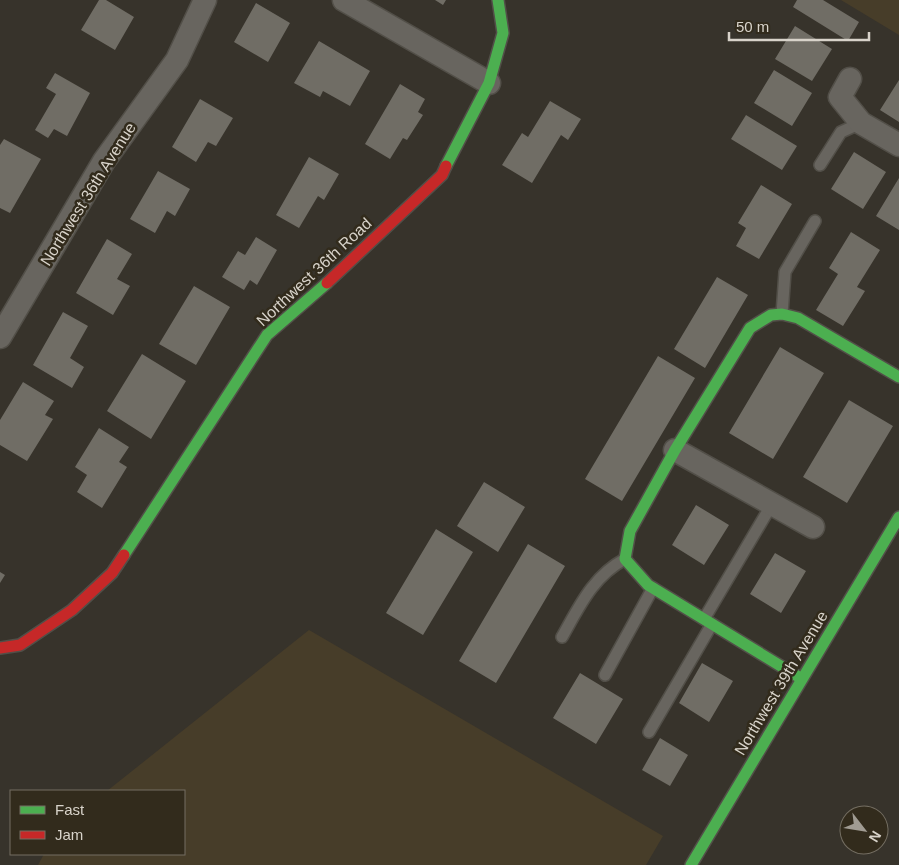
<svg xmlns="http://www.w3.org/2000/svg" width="899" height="865" font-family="Helvetica,sans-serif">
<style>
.built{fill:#473d29}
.building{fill:#706d65}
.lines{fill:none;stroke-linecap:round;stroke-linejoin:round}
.lane-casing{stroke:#524f48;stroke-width:14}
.street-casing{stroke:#524f48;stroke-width:25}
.fast-casing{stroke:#524f48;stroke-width:14}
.jam-casing{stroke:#524f48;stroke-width:14}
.lane{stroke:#68655f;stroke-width:11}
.street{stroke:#68655f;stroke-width:22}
.fast{stroke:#4caf50;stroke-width:11}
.jam{stroke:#c62828;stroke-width:11}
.labels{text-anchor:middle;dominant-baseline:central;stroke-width:5;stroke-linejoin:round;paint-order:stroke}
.street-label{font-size:16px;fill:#d8d3ca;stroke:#322b1c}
</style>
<rect width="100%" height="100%" fill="#37332b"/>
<!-- built -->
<path class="built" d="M841,0H899V35Z
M309,630L663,836L646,865H38L44,854H184V791H107Z"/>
<!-- building -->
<path class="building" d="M99,0H106L134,17L115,50L81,30Z
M435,0H446L443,5Z
M797,0H823L859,22L848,41L793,7Z
M256,3L290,23L268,62L234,42Z
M795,26L832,49L812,81L775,59Z
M319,41L370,71L350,106L323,91L320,97L294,83Z
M774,70L812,93L792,126L754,103Z
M55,73L90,93L67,136L54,129L48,138L35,130L56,94L46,88Z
M899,80V122L880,110Z
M400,84L425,99L418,112L423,115L407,140L403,138L390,159L365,144Z
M200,99L233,118L216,146L208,142L196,162L172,147Z
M550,101L581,119L568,140L561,135L532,183L502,165L522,133L528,137Z
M746,115L797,146L782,170L731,139Z
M4,139L41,159L10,213L0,208V145Z
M854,152L886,172L863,209L831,189Z
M309,157L339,174L324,200L318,196L299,228L276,215Z
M158,171L190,189L175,216L167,211L155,233L130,219Z
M899,178V230L876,216Z
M761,185L792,204L759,259L736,246L746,228L738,223Z
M851,232L880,250L857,287L865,291L843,326L816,310L838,274L829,268Z
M256,237L277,250L257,285L250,280L244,290L222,277L238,251L245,255Z
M107,239L132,254L117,279L130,286L113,315L76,293Z
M717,277L748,295L705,368L674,349Z
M194,286L230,307L196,365L159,344Z
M63,312L88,326L70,358L84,367L72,388L33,365Z
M780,347L824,373L773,459L729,433Z
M142,354L186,381L151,439L107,411Z
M658,356L695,378L622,501L585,479Z
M23,382L54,401L45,415L53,419L27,461L0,445V420Z
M849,400L893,426L847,503L803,477Z
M99,428L129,447L119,462L127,467L102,508L77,492L87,475L75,467Z
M484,482L525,507L498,552L457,526Z
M696,505L729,525L704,565L672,545Z
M436,529L473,552L423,635L386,613Z
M528,544L565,566L496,683L459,661Z
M775,553L806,571L781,613L750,594Z
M0,572L5,575L0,583Z
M702,663L733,681L709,722L679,703Z
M580,673L623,699L596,744L553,718Z
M660,738L688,755L670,786L642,770Z"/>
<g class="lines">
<defs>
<path id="lane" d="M820,165L841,132L861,123
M782,314L785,272L815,221
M704,619L772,504
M562,637C579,607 593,576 625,559
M605,675L653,588
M649,732L712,624"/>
<path id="street" d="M344,0L489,83
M850,79L840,97L861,123L899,145
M0,337L104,161L177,60L205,0
M675,450L813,527"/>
<path id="fast" d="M446,166L489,83L503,33L498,0
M124,555L267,335L327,283
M802,679L648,585L625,559L630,531L675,450L750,328L771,315L782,314L798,318L899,377
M691,865L899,517"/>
<path id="jam" d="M327,283L442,175L446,166
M0,648L20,645L72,610L112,573L124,555"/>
</defs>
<!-- lane casing -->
<use href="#lane" class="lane-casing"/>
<!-- street casing -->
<use href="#street" class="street-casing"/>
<!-- fast casing -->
<use href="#fast" class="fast-casing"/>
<!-- jam casing -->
<use href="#jam" class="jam-casing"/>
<!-- lane -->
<use href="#lane" class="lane"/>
<!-- street -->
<use href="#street" class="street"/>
<!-- fast -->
<use href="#fast" class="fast"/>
<!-- jam -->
<use href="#jam" class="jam"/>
</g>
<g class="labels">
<!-- street labels -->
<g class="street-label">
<text transform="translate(88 194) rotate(-58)">Northwest 36th Avenue</text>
<text transform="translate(314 272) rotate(-43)">Northwest 36th Road</text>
<text transform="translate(781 683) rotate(-59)">Northwest 39th Avenue</text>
</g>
</g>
<!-- legend -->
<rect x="10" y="790" width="175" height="65" fill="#322b1c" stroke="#746e62"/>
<rect x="20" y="806" width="25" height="8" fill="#4caf50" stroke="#746e62"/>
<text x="55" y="815" font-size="15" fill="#d8d3ca">Fast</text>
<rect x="20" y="831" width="25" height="8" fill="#c62828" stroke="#746e62"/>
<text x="55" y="840" font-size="15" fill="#d8d3ca">Jam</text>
<!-- north arrow -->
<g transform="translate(864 830) rotate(121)"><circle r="24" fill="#322b1c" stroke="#746e62"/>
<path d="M0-4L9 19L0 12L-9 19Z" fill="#a09b92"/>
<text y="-8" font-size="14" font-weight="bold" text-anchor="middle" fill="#d8d3ca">N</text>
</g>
<!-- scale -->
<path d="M729 32v8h140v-8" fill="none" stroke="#d8d3ca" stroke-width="2.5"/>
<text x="736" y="32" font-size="15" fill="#d8d3ca" stroke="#322b1c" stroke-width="4" paint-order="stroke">50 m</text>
</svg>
